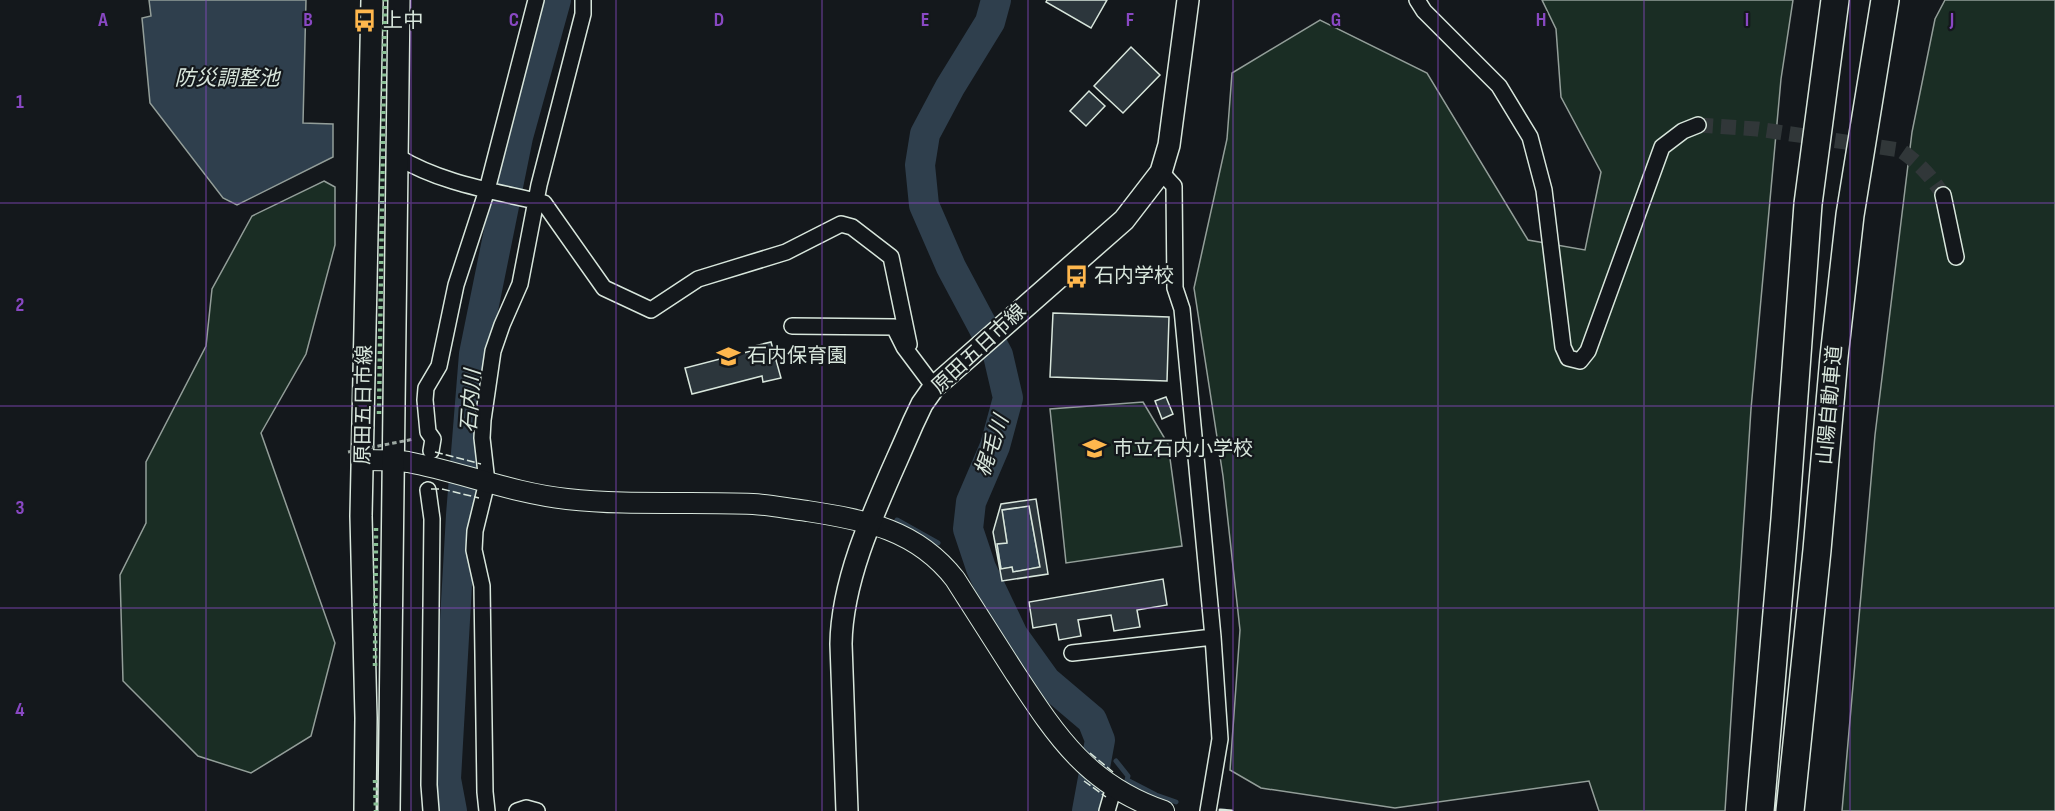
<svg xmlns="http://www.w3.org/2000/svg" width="2055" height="811" font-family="'Sofia Sans Condensed','Noto Sans JP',sans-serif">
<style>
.green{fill:#1a2d24;stroke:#939e99;stroke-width:1.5}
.water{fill:#2f3f4d;stroke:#939e99;stroke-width:1.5}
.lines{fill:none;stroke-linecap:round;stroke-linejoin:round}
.stream{stroke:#2f3f4d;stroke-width:5}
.river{stroke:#2f3f4d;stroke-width:30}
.building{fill:#2c363c;stroke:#d8e6dc;stroke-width:1.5;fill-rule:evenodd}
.minor-tunnel{stroke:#313739;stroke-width:15;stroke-dasharray:15 8;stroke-linecap:butt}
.minor-casing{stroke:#d8e6dc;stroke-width:18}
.tertiary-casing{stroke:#d8e6dc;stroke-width:22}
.secondary-casing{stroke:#d8e6dc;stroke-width:24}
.motorway-casing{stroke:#d8e6dc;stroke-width:30}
.minor{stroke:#14181c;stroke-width:15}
.tertiary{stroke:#14181c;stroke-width:20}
.secondary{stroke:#14181c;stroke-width:21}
.motorway{stroke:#14181c;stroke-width:27}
.path-bridge{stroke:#9da8a2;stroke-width:3;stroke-dasharray:4.5 3;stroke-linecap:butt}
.hedge{stroke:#8ac095;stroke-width:4.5;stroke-dasharray:3 4.5;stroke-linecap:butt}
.fence{stroke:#d8e6dc;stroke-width:1.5;stroke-dasharray:8 3;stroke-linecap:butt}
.wall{stroke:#d8e6dc;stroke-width:3}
.grid{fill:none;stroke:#8948c3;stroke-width:1.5;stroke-opacity:0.55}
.labels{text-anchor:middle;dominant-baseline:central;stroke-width:4.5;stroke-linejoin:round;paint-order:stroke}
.poi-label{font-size:20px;fill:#d8e6dc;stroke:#14181c;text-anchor:start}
.street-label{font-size:20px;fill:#d8e6dc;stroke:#14181c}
.water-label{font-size:21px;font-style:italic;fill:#d8e6dc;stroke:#14181c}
.grid-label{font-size:20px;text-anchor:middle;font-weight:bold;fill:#8948c3;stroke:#14181c;stroke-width:4.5;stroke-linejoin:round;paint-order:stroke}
</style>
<rect width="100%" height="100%" fill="#14181c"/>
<!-- green -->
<path class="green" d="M1542,0H1793L1781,79L1751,409L1725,811H1599L1589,781L1395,808L1261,788L1230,770L1240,630L1223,476L1194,288L1227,139L1232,73L1320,20L1427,73L1528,240L1585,250L1601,172L1561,97L1556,29Z
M1945,0H2055V811H1842L1875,435L1912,132L1935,19Z
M324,181L335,187V245L306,354L261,433L335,643L311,736L251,773L198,756L123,681L120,575L146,523V462L206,346L212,289L252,216Z
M1143,402L1168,444L1182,546L1066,563L1050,409Z"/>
<!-- water -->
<path class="water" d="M149,0H306L303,123L333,124V157L237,205L223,198L150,103L142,18L151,16Z
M1029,506L1040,567L1013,572L1012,567L1001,569L997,544L1007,542L1002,510Z"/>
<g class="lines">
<!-- stream -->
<path class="stream" d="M897,520L938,543
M1116,761L1128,776L1127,780L1156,795L1176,802
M1222,811H1225"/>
<!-- river -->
<path class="river" d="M996,0L990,22L950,87L925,134L920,165L924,205L951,267L998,355L1008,398L995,446L971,502L968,529L981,568L1013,635L1046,681L1092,720L1100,740L1087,811
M452,811L446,779L449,725L461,515L474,354L518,137L556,0"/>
</g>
<!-- building -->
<path class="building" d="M1047,0H1107L1091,28L1046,2Z
M1131,47L1160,75L1123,113L1094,86Z
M1089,91L1105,106L1086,126L1070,111Z
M1053,313L1169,317L1167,381L1050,377Z
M771,342L781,378L763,382L762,376L692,394L685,368L755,350L754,346Z
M1166,397L1173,414L1162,419L1155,401Z
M1036,499L1048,574L1002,581L993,532L1001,504ZM1029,506L1040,567L1013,572L1012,567L1001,569L997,544L1007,543L1002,510Z
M1163,579L1167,605L1137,610L1140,627L1114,631L1111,615L1078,620L1081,636L1059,640L1056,624L1033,628L1029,602Z"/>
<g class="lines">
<!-- minor-tunnel -->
<path class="minor-tunnel" d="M1698,125L1757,129L1900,150C1918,162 1931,176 1943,195"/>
<defs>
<path id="minor" d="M1417,0L1424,11L1499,86L1530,137L1544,190L1563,347L1568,358L1580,361L1588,351L1662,147L1683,131L1698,125
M398,157C442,184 495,191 544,203L604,288L651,310L698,279L786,252L841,224L852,227L891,257L909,344L904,347
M1161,172L1174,186L1175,288L1182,309L1213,637L1220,739L1208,811
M1943,195L1956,257
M792,326L894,327L904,347L934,387
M431,451L433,439L428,432L425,400L426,388L439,366L456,285L487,190L536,0
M428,490L432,519L429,785L431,811
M1072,653L1213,637
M487,811L485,792L482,586L474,550L475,531L487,482L482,438L483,420L493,351L502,325L520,284L539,185L583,14V0
M517,811L526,808L537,811
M1107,811L1114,787"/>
<path id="tertiary" d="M362,460C377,460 393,460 408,462C461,472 512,493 567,499C629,506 691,501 753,504C771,505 789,509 807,511C866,520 917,530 955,579C975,610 995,642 1015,673C1057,737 1088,785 1164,811"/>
<path id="secondary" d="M365,811L366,718L361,516L372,0
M389,811L399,0
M847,811L841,644C842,570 884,491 913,423L922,404L934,387L1124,220L1161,172L1169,145L1188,0"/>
<path id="motorway" d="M1760,811L1785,519L1808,204L1835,0
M1790,811L1817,550L1834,357L1850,215L1885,0"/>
</defs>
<!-- minor casing -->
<use href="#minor" class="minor-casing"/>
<!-- tertiary casing -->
<use href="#tertiary" class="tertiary-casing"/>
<!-- secondary casing -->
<use href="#secondary" class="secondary-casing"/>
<!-- motorway casing -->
<use href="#motorway" class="motorway-casing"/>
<!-- minor -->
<use href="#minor" class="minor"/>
<!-- tertiary -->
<use href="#tertiary" class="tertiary"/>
<!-- secondary -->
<use href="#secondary" class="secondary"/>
<!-- motorway -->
<use href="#motorway" class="motorway"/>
<!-- path-bridge -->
<path class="path-bridge" d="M348,452L414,439"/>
<!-- hedge -->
<path class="hedge" d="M379,414L385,0
M375,666L376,528
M375,780L376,811"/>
<!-- fence -->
<path class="fence" d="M435,452L481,464
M431,489H442L479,498
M1090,753L1113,772
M1084,781L1106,797"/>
<!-- wall -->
<path class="wall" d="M1220,810L1232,811"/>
</g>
<!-- grid -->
<path class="grid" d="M206,0V811M411,0V811M616,0V811M822,0V811M1028,0V811M1233,0V811M1438,0V811M1644,0V811M1850,0V811M0,203H2055M0,406H2055M0,608H2055"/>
<!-- icons -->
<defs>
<symbol id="bus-bare" viewBox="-9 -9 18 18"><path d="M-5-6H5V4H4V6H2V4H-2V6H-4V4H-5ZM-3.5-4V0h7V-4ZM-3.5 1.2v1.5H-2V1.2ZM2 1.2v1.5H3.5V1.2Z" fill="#ffb74d" stroke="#14181c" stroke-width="2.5" paint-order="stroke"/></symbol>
<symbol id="school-bare" viewBox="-9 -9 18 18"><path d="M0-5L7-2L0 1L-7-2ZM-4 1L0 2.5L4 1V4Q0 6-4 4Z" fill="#ffb74d" stroke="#14181c" stroke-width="2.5" paint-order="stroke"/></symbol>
</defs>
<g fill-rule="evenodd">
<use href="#bus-bare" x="348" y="4" width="33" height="33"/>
<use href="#bus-bare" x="1060" y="260" width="33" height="33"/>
<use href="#school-bare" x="712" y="340" width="33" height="33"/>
<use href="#school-bare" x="1078" y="432" width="33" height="33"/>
</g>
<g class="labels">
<!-- poi labels -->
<g class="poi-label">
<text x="383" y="21">上中</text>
<text x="1094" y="276">石内学校</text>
<text x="747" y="356">石内保育園</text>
<text x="1113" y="449">市立石内小学校</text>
</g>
<!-- street labels -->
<g class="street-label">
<text transform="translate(979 349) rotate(-43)">原田五日市線</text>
<text transform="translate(364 405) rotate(-89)">原田五日市線</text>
<text transform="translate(1830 405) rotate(-85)">山陽自動車道</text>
</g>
<!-- water labels -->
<g class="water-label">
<text x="227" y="78">防災調整池</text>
<text transform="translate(471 401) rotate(-86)">石内川</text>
<text transform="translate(992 446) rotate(-71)">梶毛川</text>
</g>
</g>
<g class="grid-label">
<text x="103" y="26">A</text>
<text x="308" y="26">B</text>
<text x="514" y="26">C</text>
<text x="719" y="26">D</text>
<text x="925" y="26">E</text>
<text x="1130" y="26">F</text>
<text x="1336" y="26">G</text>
<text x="1541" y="26">H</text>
<text x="1747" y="26">I</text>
<text x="1952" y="26">J</text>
<text x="20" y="108">1</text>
<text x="20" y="311">2</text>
<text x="20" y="514">3</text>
<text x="20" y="716">4</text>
</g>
</svg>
